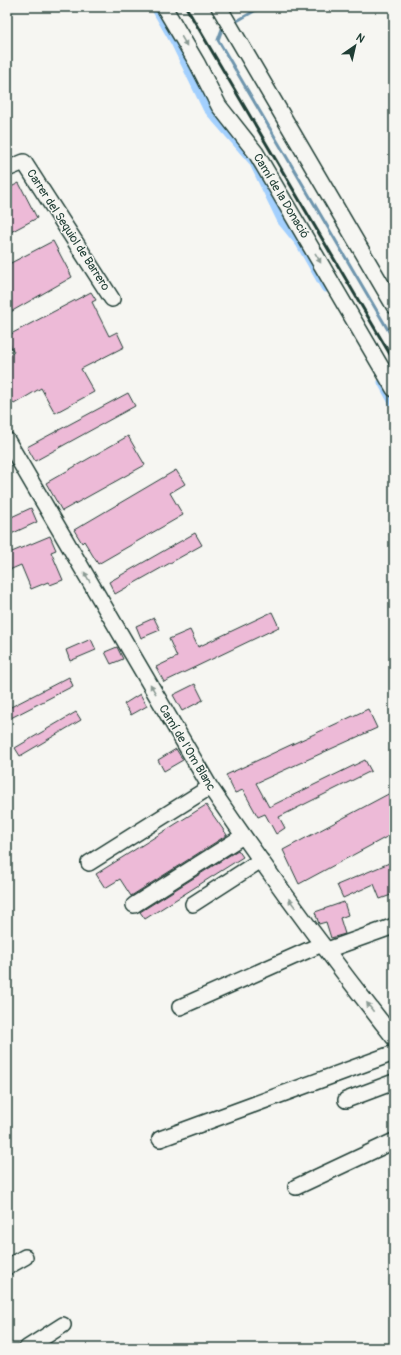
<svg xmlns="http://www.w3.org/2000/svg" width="401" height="1355" font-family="Pangolin,sans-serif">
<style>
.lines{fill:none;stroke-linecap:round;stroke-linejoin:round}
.stream{stroke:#6e95ad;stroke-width:3}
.canal{stroke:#a3d0fe;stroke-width:11}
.building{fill:#edbad7;stroke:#1f3d34}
.minor-casing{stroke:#1f3d34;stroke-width:18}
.minor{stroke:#f6f6f2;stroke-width:15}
.rail{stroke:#1f3d34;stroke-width:3}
.oneway{fill:#8a9a93}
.labels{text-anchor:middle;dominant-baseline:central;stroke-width:3;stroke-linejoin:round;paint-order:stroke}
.street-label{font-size:12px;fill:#1f3d34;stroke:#f6f6f2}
</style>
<rect width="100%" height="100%" fill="#f6f6f2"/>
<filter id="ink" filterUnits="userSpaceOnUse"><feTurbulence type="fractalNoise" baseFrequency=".025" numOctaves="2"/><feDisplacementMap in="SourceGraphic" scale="8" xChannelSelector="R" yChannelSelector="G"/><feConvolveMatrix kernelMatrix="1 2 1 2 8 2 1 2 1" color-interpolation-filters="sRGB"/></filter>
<g filter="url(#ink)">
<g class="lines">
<!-- stream -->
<path class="stream" d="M237,21L261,7
M222,29L218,40L394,340"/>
<!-- canal -->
<path class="canal" d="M156,7L176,42L208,108L254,161L283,221L301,243L326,287
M383,382L394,402"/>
</g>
<!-- building -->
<path class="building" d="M19,183L37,218L7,234V189Z
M53,241L72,277L7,314V265Z
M91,292L96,300L92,302L109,336L117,332L124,347L81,369L94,392L55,413L41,388L14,404L7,393V356L14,352L7,340V336Z
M128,393L135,406L35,461L27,447Z
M128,436L145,465L62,511L46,483Z
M176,470L185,484L170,493L183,515L98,564L84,541L82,543L74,530Z
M31,508L37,522L11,534L7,525V519Z
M195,533L202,545L115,594L109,582Z
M50,536L56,550L51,552L63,580L50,585L48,582L31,589L21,565L7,571V554Z
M272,612L279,627L164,682L156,667L177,657L169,639L190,630L198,647Z
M154,618L160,630L141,638L136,626Z
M91,639L96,650L70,661L66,650Z
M117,647L123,659L111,664L105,652Z
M69,677L73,686L7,720V709Z
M195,684L203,700L182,711L173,695Z
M140,694L147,706L131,715L124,704Z
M368,709L377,728L256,783L269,807L365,760L371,771L279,817L285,828L276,834L265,814L258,817L243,790L235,793L226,775Z
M76,712L81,720L20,756L15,748Z
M176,749L183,760L164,771L158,760Z
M394,791V833L299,884L283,850Z
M206,805L227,835L131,896L120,879L105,888L96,874Z
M238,850L243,857L145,919L140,912Z
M394,861V894L380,899L374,884L343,898L337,885Z
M344,902L348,915L340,918L345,934L331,938L326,922L319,924L315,912Z"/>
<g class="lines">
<defs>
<path id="minor" d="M164,7L197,63L219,106L256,153L394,389
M219,7L394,306
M7,169L24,162L112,299
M7,440L210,787C268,873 330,957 394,1038
M89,863L210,787
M193,904L261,860
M134,905L243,836
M327,950L394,926
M180,1007L322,944
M346,1100L394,1082
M160,1139L394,1053
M296,1187L394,1141
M7,1267L25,1257
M27,1348L63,1325"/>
</defs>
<!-- minor casing -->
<use href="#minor" class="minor-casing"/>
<!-- minor -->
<use href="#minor" class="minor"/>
<!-- rail -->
<path class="rail" d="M186,7L394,361"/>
</g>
<!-- one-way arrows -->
<defs><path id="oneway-solid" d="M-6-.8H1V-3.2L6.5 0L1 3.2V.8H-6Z"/></defs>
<g class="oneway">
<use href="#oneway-solid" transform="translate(184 41) rotate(60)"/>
<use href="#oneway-solid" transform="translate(318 258) rotate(60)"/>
<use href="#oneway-solid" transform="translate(87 577) rotate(-120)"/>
<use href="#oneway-solid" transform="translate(153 689) rotate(-120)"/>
<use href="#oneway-solid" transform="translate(292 903) rotate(-126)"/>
<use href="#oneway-solid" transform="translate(370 1007) rotate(-127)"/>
</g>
</g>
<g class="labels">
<!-- street labels -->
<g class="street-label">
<text transform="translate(281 196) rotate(59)">Camí de la Donació</text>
<text transform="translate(68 230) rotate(57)">Carrer del Sequiol de Barrero</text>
<text transform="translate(187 748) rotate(59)">Camí de l'Om Blanc</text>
</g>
</g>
<!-- margin -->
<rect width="401" height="1355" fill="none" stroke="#f6f6f2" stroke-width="24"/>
<rect x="12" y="12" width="377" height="1331" fill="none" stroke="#1f3d34" stroke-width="1.5" filter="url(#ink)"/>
<!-- north arrow -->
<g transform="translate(355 46) rotate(34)" stroke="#f6f6f2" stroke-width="3" paint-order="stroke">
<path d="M0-3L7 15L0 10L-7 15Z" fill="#1f3d34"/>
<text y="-6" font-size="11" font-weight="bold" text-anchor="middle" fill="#1f3d34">N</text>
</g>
</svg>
